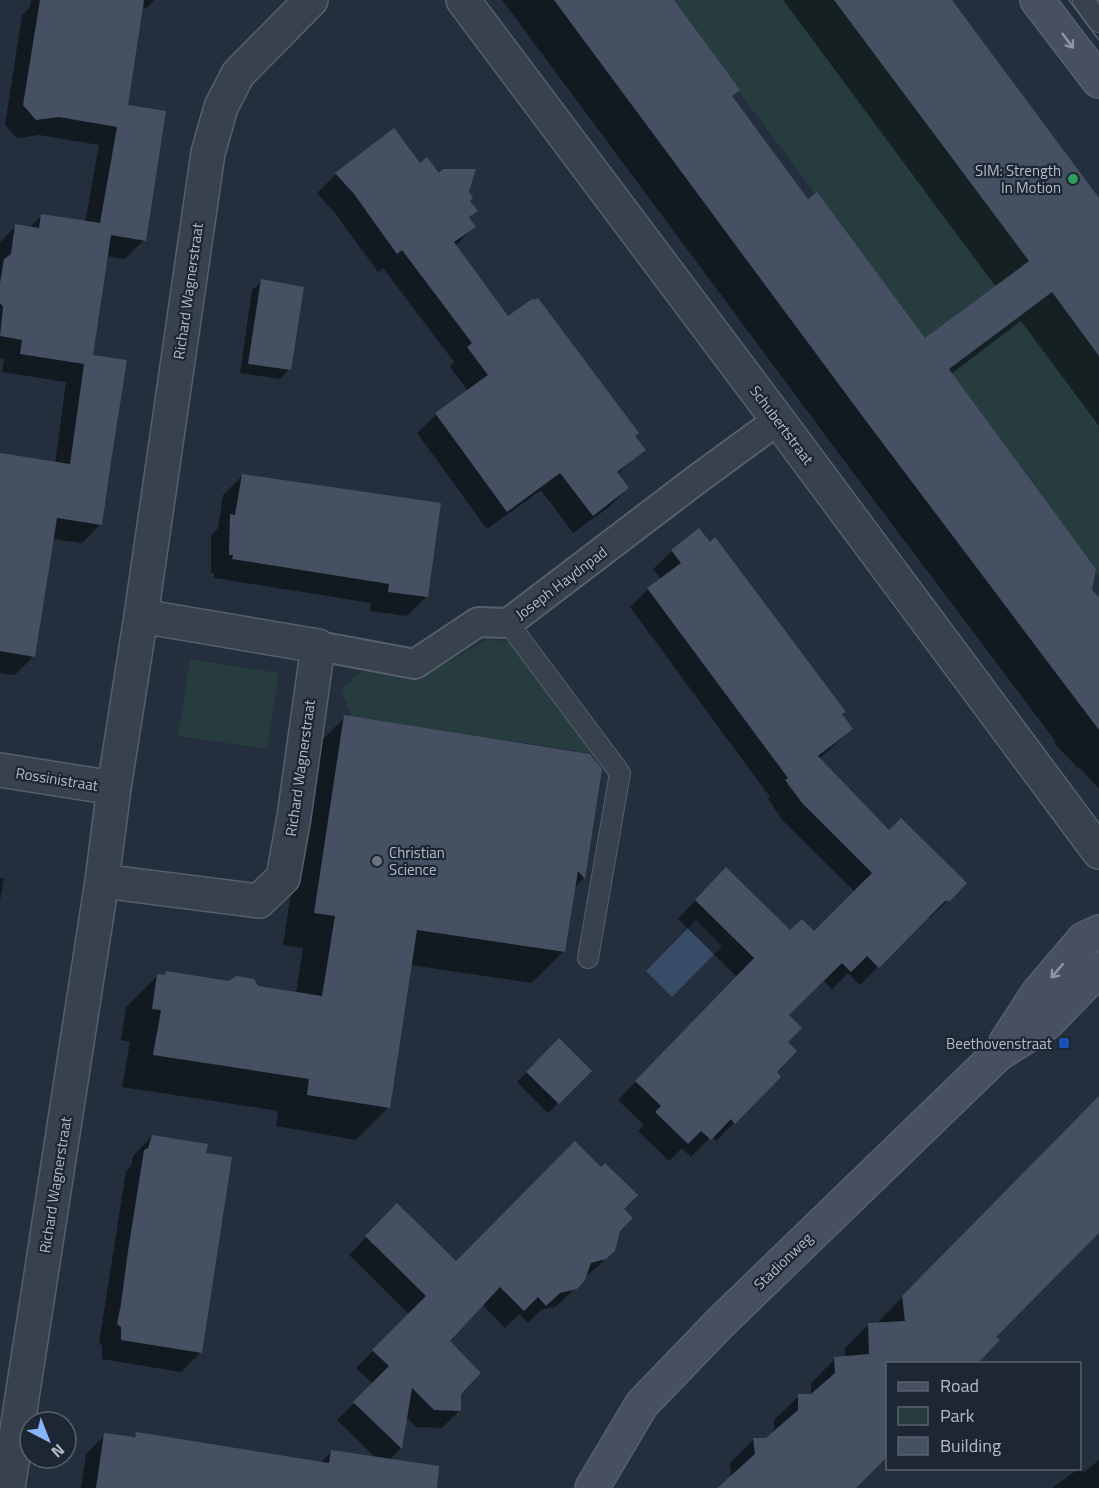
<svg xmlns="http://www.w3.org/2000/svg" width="1099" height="1488" font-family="'Titillium Web',sans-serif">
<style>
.green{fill:#263c3f}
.water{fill:#394c67}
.shadow{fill:#0007}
.building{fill:#455162}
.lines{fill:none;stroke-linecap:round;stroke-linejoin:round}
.service-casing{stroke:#565f6c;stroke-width:22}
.pedestrian-casing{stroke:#565f6c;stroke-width:32}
.minor-casing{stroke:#565f6c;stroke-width:36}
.secondary-casing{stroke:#565f6c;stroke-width:36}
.service{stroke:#38414e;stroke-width:20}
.pedestrian{stroke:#38414e;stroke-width:28}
.minor{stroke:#38414e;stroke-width:33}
.secondary{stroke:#465061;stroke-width:33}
.tram{stroke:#5a6575;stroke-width:1.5}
.oneway{stroke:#8e96a5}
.leisure-dot{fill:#2e9e5b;stroke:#1d2633;stroke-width:2}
.worship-dot{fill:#6b7280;stroke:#1d2633;stroke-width:2}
.transit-dot{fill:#1a4fb4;stroke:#1d2633;stroke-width:2}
.labels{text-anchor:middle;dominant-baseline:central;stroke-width:4.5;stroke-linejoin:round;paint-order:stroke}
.poi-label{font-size:15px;fill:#b4bcc9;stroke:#1d2633;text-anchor:end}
.street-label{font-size:15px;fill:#b4bcc9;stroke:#1d2633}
</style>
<rect width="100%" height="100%" fill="#242f3e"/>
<!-- green -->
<path class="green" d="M671,0H841L1099,343V576Z
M488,639L510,642L541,680L596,754L351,716L341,689L361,672L421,677Z
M190,659L279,673L267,749L178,736Z"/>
<!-- water -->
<path class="water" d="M696,920L722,946L672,997L646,971Z"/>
<!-- shadow -->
<path class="shadow" d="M31,0H92L127,107L144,240L125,259L106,256L91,356L101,524L82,543L53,539L34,656L15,675L0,673V457L55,464L66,382L2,372L4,359L0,358V242L16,226L29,228L41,216L85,223L99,145L39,135L17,138L5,125L22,15L30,7Z
M138,0H154L146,9Z
M502,0H672L731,96L808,201L925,340L996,287L783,0H950L1099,200V426L1021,321L951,374L1073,687L1099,660V789L1079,767L1078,768L1054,743L1056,742L834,447Z
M394,130L419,165L467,192L468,201L476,211L468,219L474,227L455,246L508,319L633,436L644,450L617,474L628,488L609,507L573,533L541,490L487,529L417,433L436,415L468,391L450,367L454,362L383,268L378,272L335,213L317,193L336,174Z
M262,281L289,369L280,379L240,373L252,290Z
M242,476L426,597L407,616L370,611L371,603L214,578V573H211V535L218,528L223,495Z
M699,530L844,712L841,715L851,729L833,747L818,759L889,832L965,883L930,918L925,919L860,985L848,973L832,989L823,980L787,1015L786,1042L775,1071L779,1077L716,1141L712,1136L691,1157L682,1148L669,1161L638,1131L644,1125L618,1100L737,977L678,919L708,887L790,932L814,933L855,892L784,822L768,799L770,797L630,607L648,589L661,579L653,569L672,551Z
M345,717L601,770L584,878L574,888L564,951L532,983L410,965L388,1108L356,1140L276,1126L278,1111L122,1087L130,1042L121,1040L126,1007L158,975L163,976L167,973L296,993L303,948L283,945L313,749Z
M0,878H4L0,901Z
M559,1040L590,1071L548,1113L517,1082Z
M1099,1098V1231L888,1364L854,1488H717L724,1481H727L731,1477L730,1463L754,1439L767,1440L774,1433V1420L799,1396L811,1395V1383L835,1359L845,1358V1348L869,1324H879V1321Z
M152,1136L205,1154L230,1158L200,1353L181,1372L102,1359V1346L99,1343L126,1171L131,1166L133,1156Z
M397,1205L456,1263L622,1209L613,1251L595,1269L585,1277L584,1279L557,1306L541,1310L528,1323L519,1314L505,1328L482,1304L448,1341L459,1393V1411L442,1428L416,1427L406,1417L401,1448L389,1460L395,1488H81L86,1454L105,1435L132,1438L136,1434L321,1462L332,1451L376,1458L337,1420L373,1384L356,1368L409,1314L349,1255Z
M1099,1460V1488H1052L1077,1470L1084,1472Z"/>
<!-- building -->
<path class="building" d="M40,0H144L128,105L166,111L146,241L111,235L93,355L127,360L112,455L102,525L57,518L35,657L0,651V453L70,464L84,364L20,354L22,340L0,336L3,307L0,303V283L4,259L11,254L15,224L39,228L41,214L100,223L117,127L59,117L36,120L23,105Z
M554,0H674L740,90L732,96L808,199L817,192L925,338L1029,261L834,0H952L1099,198V356L1052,292L949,369L1096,569L1092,590L1099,597V730L863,417Z
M394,128L420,163L427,157L439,173L443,169H476L469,192L473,198L470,201L478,211L469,217L476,227L454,242L508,316L532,299L534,300L538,298L639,433L635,436L646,450L617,472L629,488L593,516L560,473L507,512L435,413L488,375L467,347L472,343L402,250L397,254L354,194L335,173Z
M261,279L304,287L291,370L248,364Z
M242,474L441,503L428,597L388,592L389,584L232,559L233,555H229L230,514L235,515Z
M699,528L710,542L715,537L846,712L842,714L853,729L818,756L889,830L901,818L967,883L950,901H945L879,968L867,956L851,972L842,963L789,1015L802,1028L788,1042L797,1051L777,1072L781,1077L735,1124L731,1119L711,1140L701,1131L688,1144L655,1112L661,1106L635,1081L754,958L695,900L726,867L790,930L802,919L814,931L872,873L802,803L785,780L788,778L647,588L681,563L671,550Z
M344,715L590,754L602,769L585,879L578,871L565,952L417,930L390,1108L307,1095L309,1079L153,1055L161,1010L152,1009L157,974L165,975L166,971L229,981L236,976L254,979L258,986L322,996L335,916L314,913Z
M559,1038L592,1071L559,1104L526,1072Z
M1099,1096V1233L996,1337L1000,1340L977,1364H888V1456L856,1488H717L755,1454L753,1438H766L798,1410V1394H811L835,1373L834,1357L869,1354L868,1323L905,1321L902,1296Z
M152,1135L208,1144L206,1153L232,1157L202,1353L121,1340V1327L117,1324L121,1304L128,1251L144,1150L148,1148Z
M575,1141L601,1167L605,1163L638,1195L624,1209L633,1218L620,1231L615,1251L606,1259L591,1263L585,1280L577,1289L560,1293L546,1306L538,1297L524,1311L500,1287L450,1341L481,1373L461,1394V1411L434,1410L412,1388L402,1449L353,1402L389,1366L372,1350L426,1296L365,1236L397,1203L456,1261Z
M136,1432L329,1463L331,1450L439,1466L437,1488H96L104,1433L135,1437Z"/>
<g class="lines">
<defs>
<path id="service" d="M1083,0L1099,22
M508,623L620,773L588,958"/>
<path id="pedestrian" d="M318,646L415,664L478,622L508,623L696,480L778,420"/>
<path id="minor" d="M463,0L778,420L1099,852
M0,770L114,788
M102,881L259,901L283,878L294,817L318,646L141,616
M8,1488L102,881L114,788L141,616L208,153L221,107L238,74L311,0"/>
<path id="secondary" d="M1037,0L1099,81
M1006,1042L1038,993L1084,939L1099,932
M592,1488L642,1404L721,1322L998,1054L1047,1023L1099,969"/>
</defs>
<!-- service casing -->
<use href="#service" class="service-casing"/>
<!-- pedestrian casing -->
<use href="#pedestrian" class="pedestrian-casing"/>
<!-- minor casing -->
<use href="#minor" class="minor-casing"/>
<!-- secondary casing -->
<use href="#secondary" class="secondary-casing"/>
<!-- service -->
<use href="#service" class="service"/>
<!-- pedestrian -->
<use href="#pedestrian" class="pedestrian"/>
<!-- minor -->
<use href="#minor" class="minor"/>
<!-- secondary -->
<use href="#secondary" class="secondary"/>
<!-- tram -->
<path class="tram" d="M1069,0L1099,40
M1098,0L1099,2"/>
</g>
<!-- one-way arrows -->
<defs><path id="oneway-shaft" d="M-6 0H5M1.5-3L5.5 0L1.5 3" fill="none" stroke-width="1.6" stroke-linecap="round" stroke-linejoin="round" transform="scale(1.5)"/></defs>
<g class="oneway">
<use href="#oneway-shaft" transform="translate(1068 41) rotate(53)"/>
<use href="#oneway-shaft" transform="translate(1057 971) rotate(130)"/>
</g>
<!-- markers -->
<circle class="leisure-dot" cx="1073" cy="179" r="6"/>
<circle class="worship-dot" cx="377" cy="861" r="6"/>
<rect class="transit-dot" x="1058" y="1037" width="12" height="12" rx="3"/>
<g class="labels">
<!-- poi labels -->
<g class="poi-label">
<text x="1061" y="170">SIM: Strength<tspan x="1061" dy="17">In Motion</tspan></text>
<text x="389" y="852" text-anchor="start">Christian<tspan x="389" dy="17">Science</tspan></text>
<text x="1052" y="1043">Beethovenstraat</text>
</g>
<!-- street labels -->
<g class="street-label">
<text transform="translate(188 291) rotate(-82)">Richard Wagnerstraat</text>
<text transform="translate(782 425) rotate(53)">Schubertstraat</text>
<text transform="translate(561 583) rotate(-37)">Joseph Haydnpad</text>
<text transform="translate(300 768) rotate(-82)">Richard Wagnerstraat</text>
<text transform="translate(57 779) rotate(9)">Rossinistraat</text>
<text transform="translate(55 1185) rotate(-81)">Richard Wagnerstraat</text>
<text transform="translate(783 1261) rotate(-44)">Stadionweg</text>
</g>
</g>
<!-- legend -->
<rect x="886" y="1362" width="195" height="108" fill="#1d2633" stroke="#59626f" stroke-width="1.5"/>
<rect x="898" y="1382" width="30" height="9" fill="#465061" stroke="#59626f" stroke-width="1.5"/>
<text x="940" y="1392" font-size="18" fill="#b4bcc9">Road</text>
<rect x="898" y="1407" width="30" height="18" fill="#263c3f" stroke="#59626f" stroke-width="1.5"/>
<text x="940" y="1422" font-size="18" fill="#b4bcc9">Park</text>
<rect x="898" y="1437" width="30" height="18" fill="#455162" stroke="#59626f" stroke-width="1.5"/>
<text x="940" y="1452" font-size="18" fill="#b4bcc9">Building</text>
<!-- north arrow -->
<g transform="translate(48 1440) rotate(138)"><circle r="28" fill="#1d2633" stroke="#59626f" stroke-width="1.5"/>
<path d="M0-4.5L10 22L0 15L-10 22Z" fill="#8ab4f8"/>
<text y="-9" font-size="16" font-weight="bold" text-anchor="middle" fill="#b4bcc9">N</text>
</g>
</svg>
